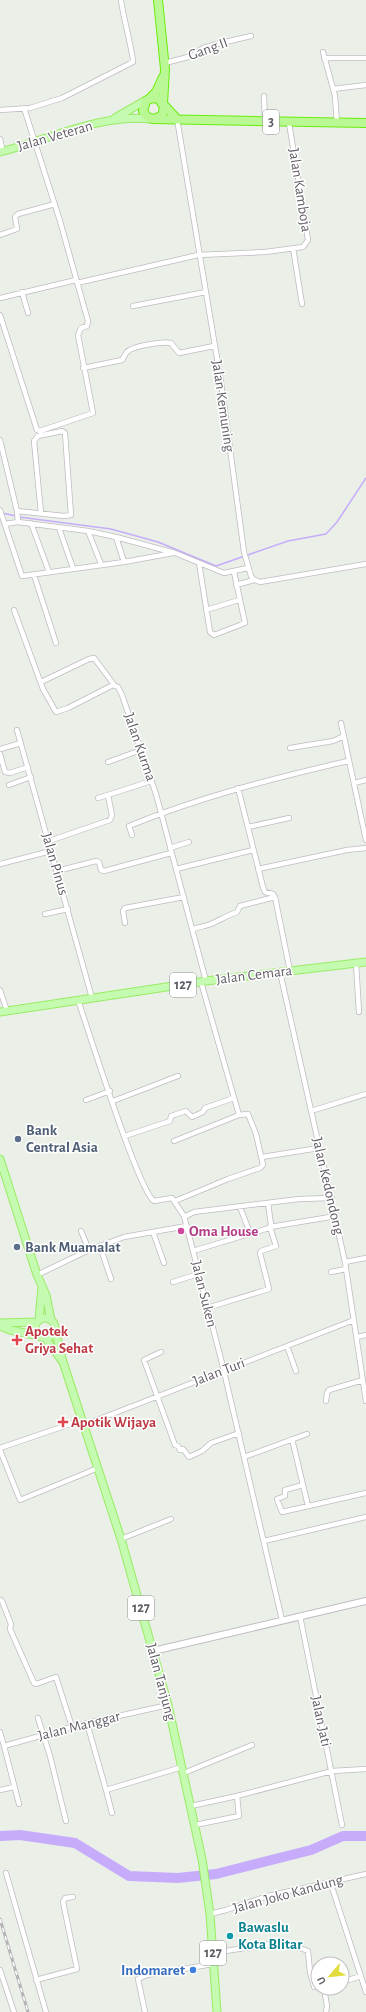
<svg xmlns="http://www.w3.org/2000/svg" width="366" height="2012" font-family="'Alegreya Sans',sans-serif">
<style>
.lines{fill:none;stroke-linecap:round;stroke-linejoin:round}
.stream{stroke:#c6acfb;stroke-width:1.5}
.river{stroke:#c6acfb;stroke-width:10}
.street-casing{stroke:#bfbbc2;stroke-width:6}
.secondary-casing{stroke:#c0bcc4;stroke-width:8}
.primary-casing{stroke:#99eb64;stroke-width:9}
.highway-casing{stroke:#6aec0b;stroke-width:10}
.street{stroke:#fff;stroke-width:4.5}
.secondary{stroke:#fff;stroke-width:6}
.primary{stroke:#c5fbb0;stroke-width:7}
.highway{stroke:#baf896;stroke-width:8}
.rail-casing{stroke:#b4b3b5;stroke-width:3}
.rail{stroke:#fff;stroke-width:1.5;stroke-dasharray:4.5;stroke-linecap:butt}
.service-dot{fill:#5c6f8a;stroke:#fff;stroke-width:1.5}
.hotel-dot{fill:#d1479c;stroke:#fff;stroke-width:1.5}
.health-dot{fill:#e0444e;stroke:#fff;stroke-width:1.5}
.culture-dot{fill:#0f9aa8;stroke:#fff;stroke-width:1.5}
.shop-dot{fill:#3f7fe0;stroke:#fff;stroke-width:1.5}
.labels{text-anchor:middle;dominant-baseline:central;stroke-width:3;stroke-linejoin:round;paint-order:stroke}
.shield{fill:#fff;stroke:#918e95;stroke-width:1}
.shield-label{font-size:14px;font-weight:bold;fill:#625e67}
.street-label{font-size:15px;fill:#625e67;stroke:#fff}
.service-label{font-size:15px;font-weight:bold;fill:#4e5e75;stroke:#fff;text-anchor:start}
.hotel-label{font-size:15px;font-weight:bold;fill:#b23c85;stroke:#fff;text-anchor:start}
.health-label{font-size:15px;font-weight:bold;fill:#be3a42;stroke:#fff;text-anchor:start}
.culture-label{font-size:15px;font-weight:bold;fill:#0d838f;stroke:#fff;text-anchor:start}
.shop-label{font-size:15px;font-weight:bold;fill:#366cbe;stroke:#fff;text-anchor:end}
</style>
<rect width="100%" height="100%" fill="#eaf0e7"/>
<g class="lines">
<!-- stream -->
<path class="stream" d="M2,513L16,516
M19,517L111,529L158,542L216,566L288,541L326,534L337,522L366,478"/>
<!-- river -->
<path class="river" d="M0,1836L20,1835L75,1843L129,1876L178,1878L216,1874L311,1850L343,1836H366"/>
<defs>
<path id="street" d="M323,52L335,96L337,123
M324,58H366
M165,63L192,56L203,48L217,44L251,36
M333,89L366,85
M264,96L265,122
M0,110L30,108L62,98L133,62C134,58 122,11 121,0
M177,119L221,382L244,552L251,576L253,579L260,582L366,564
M0,139L3,152
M0,235L17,229L15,217L18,214L55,204
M293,248L302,304
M77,283L198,255L265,252L303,247L308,240L289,123
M22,292L28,313
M0,298L76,280
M133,306L206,292
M0,315L37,430L40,431L93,413L78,335L81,328L87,326L88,321L60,221L24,108
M83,368L122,360C124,358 124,355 127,352C132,346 164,341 171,343L179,353L214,346
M0,440L17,511L18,522L88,531L116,537L175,553L224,573L248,568
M0,510L22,576L124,562L173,553
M17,511L64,516L71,515L65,433L62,431L38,436L34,441L41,513
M31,523L49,572
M5,524L18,522
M59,528L73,568
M88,531L101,564
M116,537L124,562
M199,563L210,632L214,635L245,623L234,572
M34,575L56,643
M236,585L254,580
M14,610L43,689L56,712L68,708L113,685L118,687L122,695L156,794L206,981
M206,610L239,600
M41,682L89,659L94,658L115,686
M341,723L366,840
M17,730L92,998
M290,748L333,741L344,736
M0,749L21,743
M0,754L5,772L10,773L28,767
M108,762L141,750
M354,783L366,780
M9,785L31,777
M238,788L263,887L265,892L273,894L275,897L290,971
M98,798L108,795
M248,827L289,818
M132,835L129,826C200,797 274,778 348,761
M49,841L110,820L112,815L108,795L151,781
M170,848L189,842
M0,864L51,851
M176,869L253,850
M258,869L347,850L366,848
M57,871L96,861L99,862L101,870L104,871L171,853
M45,914L68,909
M125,923L123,911L125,908L184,897
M193,929C199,927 206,926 211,924C220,920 228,915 237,912L240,906L275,897
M356,963L359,1012
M280,972L345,1262L366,1401
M201,982L239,1115
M0,990L7,1011
M78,1000C88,1029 138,1190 154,1201L172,1198L184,1216L222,1363L282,1620
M86,1100L110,1091
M113,1101L178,1076
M311,1111L366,1094
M125,1136L170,1121L171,1116L186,1111L192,1117L203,1112L205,1108L234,1098
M174,1141L239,1115L248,1114L256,1134L263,1165L260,1168L228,1179L175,1201
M262,1157L319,1148
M240,1207L250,1233
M184,1217L194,1212L299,1199L332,1198
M81,1231L89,1250
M153,1232L164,1263
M100,1246L111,1279
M193,1251L269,1228L271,1225L268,1203
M345,1262L366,1258
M331,1272L346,1269
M37,1275L89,1250L124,1237L187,1226
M173,1282L198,1274
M207,1308L269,1289L260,1253L261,1251L276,1246L270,1227L336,1216
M357,1337L366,1335
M287,1346L296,1371
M161,1352L144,1360L175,1445L178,1446L180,1450L183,1449L189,1457L202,1451L211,1443L239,1433
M326,1401L327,1393L329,1390L363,1380
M84,1425L354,1320
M292,1439L308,1506
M0,1448L82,1420
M0,1450L20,1500L98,1468
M244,1457L307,1434
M303,1485L285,1490V1496L277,1499L282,1512L366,1493
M121,1539L171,1519
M264,1541L366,1517
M0,1600L2,1601L11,1624L10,1629L34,1683L36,1684L56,1677L72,1727
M300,1616L342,1825
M38,1718L50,1756L66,1821
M87,1723L106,1790L182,1767
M0,1732L4,1746L87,1723L168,1705
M4,1746L19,1804
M184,1773L252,1745
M0,1790L14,1787
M106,1790L112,1813
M191,1806L237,1796
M195,1825L239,1816L237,1796L332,1771L366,1769
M6,1873L46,2012
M330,1881L366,1992
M210,1914L226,1910L268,1896L366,1874
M213,1953L284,1942L308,1951L310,1972L314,1987H318
M0,1970L14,2012
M36,1980L77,1969L63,1902L65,1898L73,1897
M342,1982L361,1976
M324,1988L327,2006L326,2012
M145,2012L138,1979L147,1975L213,1964"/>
<path id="secondary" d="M153,1651L366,1601"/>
<path id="primary" d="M115,118L148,99
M0,152C48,140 102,113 151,119
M0,1012L206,981L366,962
M0,1159L37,1275L46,1295L51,1320
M35 1328a10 10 0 1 1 20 0a10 10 0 1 1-20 0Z
M39,1320L42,1287
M0,1323L37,1322
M0,1326L10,1330L39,1336
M55,1329L63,1362L121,1539L168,1705L202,1859L210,1914L217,2012
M45,1338L63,1362"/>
<path id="highway" d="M158,0L165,69L163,104L177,119
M149,99L156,92L163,77
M153,119L162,116L164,107L159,99L152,98L146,101L143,111L147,117L153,119L366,123"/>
</defs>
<!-- street casing -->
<use href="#street" class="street-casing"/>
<!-- secondary casing -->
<use href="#secondary" class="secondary-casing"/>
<!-- primary casing -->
<use href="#primary" class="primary-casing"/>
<!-- highway casing -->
<use href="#highway" class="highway-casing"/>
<!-- street -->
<use href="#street" class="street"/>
<!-- secondary -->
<use href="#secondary" class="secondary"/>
<!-- primary -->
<use href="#primary" class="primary"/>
<!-- highway -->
<use href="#highway" class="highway"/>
<defs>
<path id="rail" d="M0,1919L28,2012"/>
</defs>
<!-- rail casing -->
<use href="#rail" class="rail-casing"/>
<!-- rail -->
<use href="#rail" class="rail"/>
</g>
<!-- markers -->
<g class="service-dot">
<circle cx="18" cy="1139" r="4"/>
<circle cx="17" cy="1247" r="4"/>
</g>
<circle class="hotel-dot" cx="181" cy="1231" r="4"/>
<g class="health-dot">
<path d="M15 1334h4v4h4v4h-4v4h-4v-4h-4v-4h4z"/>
<path d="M61 1416h4v4h4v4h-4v4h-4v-4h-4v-4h4z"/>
</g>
<circle class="culture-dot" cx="230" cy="1936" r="4"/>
<circle class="shop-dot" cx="193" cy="1970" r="4"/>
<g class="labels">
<!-- shield labels -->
<g class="shield">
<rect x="263" y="110" width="16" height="24" rx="3"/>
<rect x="170" y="973" width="26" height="24" rx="3"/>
<rect x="128" y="1596" width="26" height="24" rx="3"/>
<rect x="200" y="1941" width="26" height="24" rx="3"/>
</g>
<g class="shield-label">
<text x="271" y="122">3</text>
<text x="183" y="985">127</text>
<text x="141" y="1608">127</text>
<text x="213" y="1953">127</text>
</g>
<!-- street labels -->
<g class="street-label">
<text transform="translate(208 49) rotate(-20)">Gang II</text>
<text transform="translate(55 136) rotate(-16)">Jalan Veteran</text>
<text transform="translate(300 190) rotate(81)">Jalan Kamboja</text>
<text transform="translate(223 406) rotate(82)">Jalan Kemuning</text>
<text transform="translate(140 747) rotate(71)">Jalan Kurma</text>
<text transform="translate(55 864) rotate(74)">Jalan Pinus</text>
<text transform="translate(254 975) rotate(-7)">Jalan Cemara</text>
<text transform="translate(328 1186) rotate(77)">Jalan Kedondong</text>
<text transform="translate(204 1294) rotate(76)">Jalan Suken</text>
<text transform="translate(219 1372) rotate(-21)">Jalan Turi</text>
<text transform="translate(161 1682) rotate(75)">Jalan Tanjung</text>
<text transform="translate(321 1721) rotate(78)">Jalan Jati</text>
<text transform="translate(79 1726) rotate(-14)">Jalan Manggar</text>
<text transform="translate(288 1894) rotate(-15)">Jalan Joko Kandung</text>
</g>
<!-- service labels -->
<g class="service-label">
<text x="26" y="1130">Bank<tspan x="26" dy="17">Central Asia</tspan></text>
<text x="25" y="1247">Bank Muamalat</text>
</g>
<!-- hotel labels -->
<g class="hotel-label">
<text x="189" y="1231">Oma House</text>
</g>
<!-- health labels -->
<g class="health-label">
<text x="25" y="1331">Apotek<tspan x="25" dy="17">Griya Sehat</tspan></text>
<text x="71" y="1422">Apotik Wijaya</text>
</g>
<!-- culture labels -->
<g class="culture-label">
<text x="238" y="1927">Bawaslu<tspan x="238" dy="17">Kota Blitar</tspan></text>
</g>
<!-- shop labels -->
<g class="shop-label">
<text x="185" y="1970">Indomaret</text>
</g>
</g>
<!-- north arrow -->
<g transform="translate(330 1976) rotate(242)"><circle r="19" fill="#ffffff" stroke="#c0bfc2"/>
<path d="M0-3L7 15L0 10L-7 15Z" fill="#e2dc3b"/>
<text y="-6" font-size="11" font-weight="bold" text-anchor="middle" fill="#625e67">U</text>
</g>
</svg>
